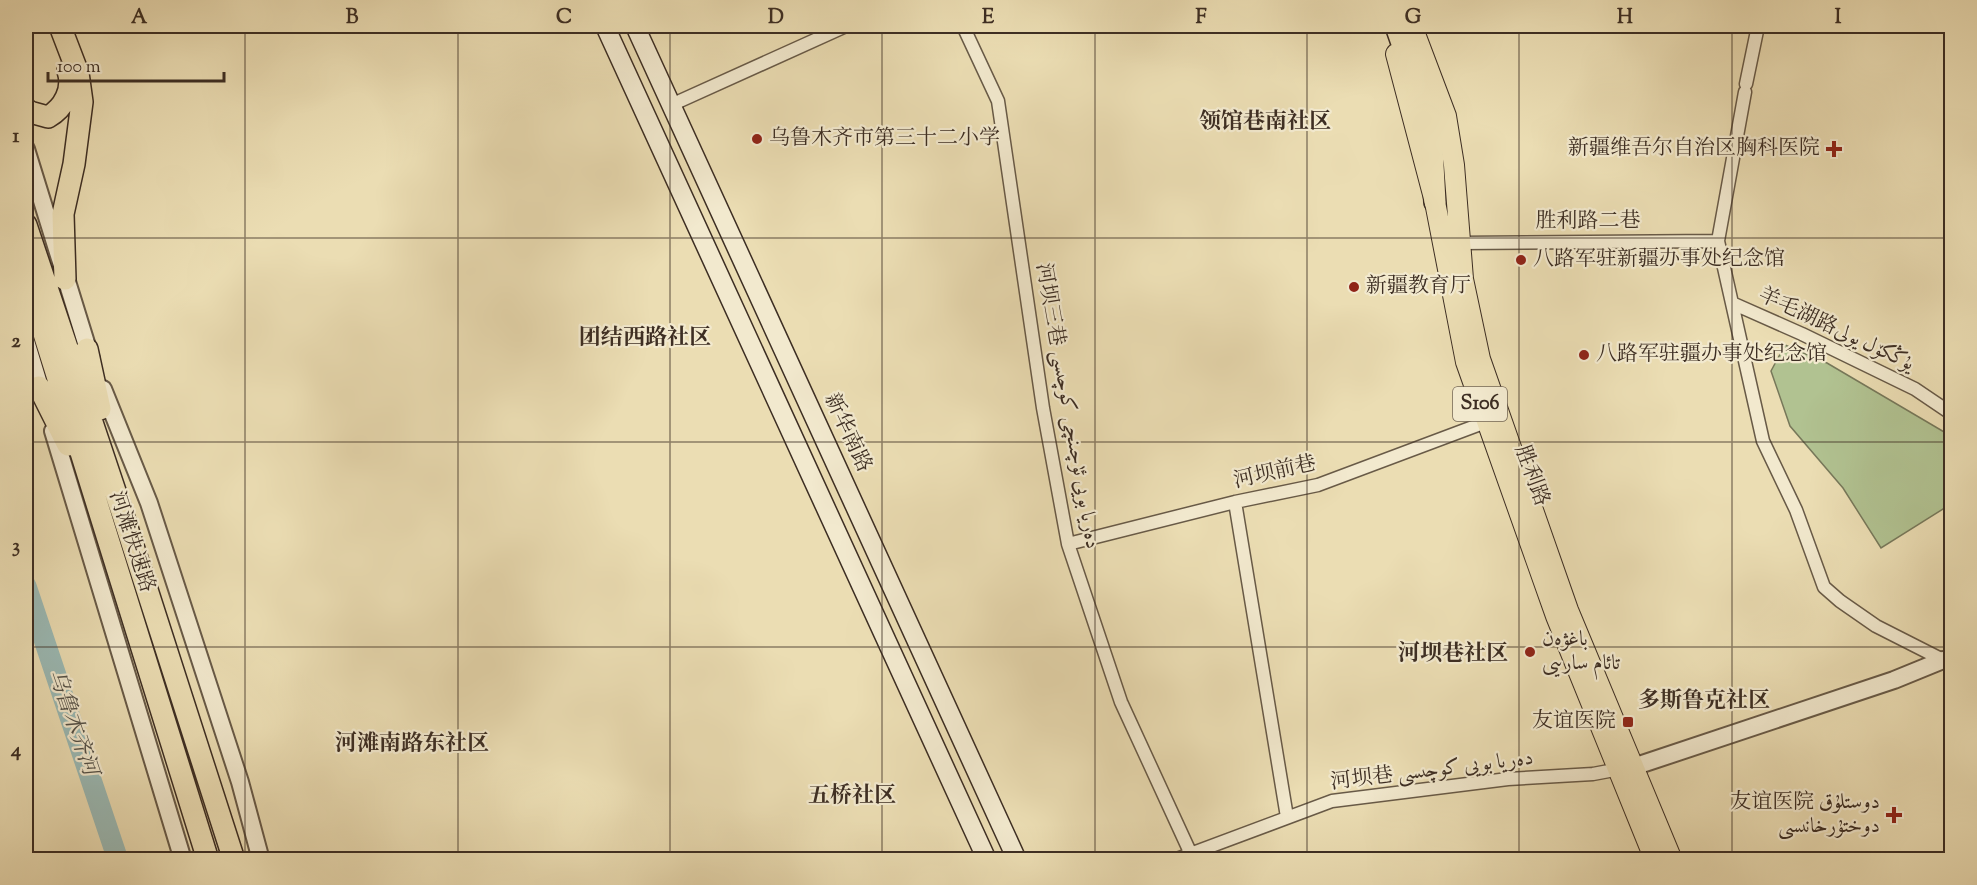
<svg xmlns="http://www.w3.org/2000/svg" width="1977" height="885" font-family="'Sorts Mill Goudy',Amiri,'Noto Serif SC',serif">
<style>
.green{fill:#b1c291;stroke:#77785a;stroke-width:1.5}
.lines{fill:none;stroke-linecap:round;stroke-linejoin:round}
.river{stroke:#9bbab5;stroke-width:21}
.minor-casing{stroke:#685a47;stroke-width:15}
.tertiary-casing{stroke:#685a47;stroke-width:20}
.secondary-casing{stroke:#3d2e23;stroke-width:21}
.primary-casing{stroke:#3d2e23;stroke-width:22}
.trunk-casing{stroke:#3d2e23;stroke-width:24}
.minor{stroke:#f2e9ce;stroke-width:12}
.tertiary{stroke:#f2e9ce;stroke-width:16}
.secondary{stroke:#f2e9ce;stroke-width:18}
.primary{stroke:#ebddb3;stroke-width:20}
.trunk{stroke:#ebddb3;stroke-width:21}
.grid{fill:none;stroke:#3d2e23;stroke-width:1.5;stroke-opacity:0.55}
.poi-dot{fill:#8f2418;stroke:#f2e9ce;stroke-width:2}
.labels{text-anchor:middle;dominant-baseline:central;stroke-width:4.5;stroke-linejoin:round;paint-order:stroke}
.shield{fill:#f2e9ce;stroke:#736656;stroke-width:1.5}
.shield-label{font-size:20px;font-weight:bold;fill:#3d2e23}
.poi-label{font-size:21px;fill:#3d2e23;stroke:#f2e9ce;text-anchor:start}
.street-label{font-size:21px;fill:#3d2e23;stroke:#f2e9ce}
.neighbourhood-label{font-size:22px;font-weight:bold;fill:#3d2e23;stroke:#f2e9ce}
.water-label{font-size:22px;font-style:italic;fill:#545148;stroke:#f2e9ce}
.neatline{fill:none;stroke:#3d2e23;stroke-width:2}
.grid-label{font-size:20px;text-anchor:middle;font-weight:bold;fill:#3d2e23}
</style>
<rect width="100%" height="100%" fill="#ebddb3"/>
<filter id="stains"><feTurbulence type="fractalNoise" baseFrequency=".00333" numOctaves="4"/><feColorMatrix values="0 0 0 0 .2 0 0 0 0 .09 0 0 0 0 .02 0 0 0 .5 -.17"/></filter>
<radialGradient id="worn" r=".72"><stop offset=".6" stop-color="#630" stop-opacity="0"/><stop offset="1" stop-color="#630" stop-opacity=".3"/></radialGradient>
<!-- green -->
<path class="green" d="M1785,345L1827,363L1951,436V504L1881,548L1843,488L1790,426L1771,371Z"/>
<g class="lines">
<!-- river -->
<path class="river" d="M26,586L118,860"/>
<defs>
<path id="minor" d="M963,26L998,101L1043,408L1068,544L1121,702L1190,852L1197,860
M1746,84L1758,26
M1745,92L1718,241L1763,441L1796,510L1824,587L1840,601L1876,626L1943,660
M671,105L846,26
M1459,243L1718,241
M1732,303L1802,334L1915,389L1952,414
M1235,502L1287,817
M1068,544L1235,502L1318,485L1486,422
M1174,860L1332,801L1508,779L1593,774L1625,768"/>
<path id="tertiary" d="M26,149L91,359
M26,341L43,397
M103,389L149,503L240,782L261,860
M53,431L183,860
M1633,767L1894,680L1943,660L1952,663"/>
<path id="secondary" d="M605,26L987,860
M635,26L1017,860"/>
<path id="primary" d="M1412,26L1446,116L1454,165L1463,279L1480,359L1568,610L1672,860
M1396,54L1435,202L1466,362L1556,616L1655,860"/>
<path id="trunk" d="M60,26L78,73L82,102L74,164L63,214L65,279
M1396,26L1426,112L1432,147L1435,202
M26,109L30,112L48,117C64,108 74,89 68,71
M26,225L123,515L234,860
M26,276L208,860
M87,349L100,409
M39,387L68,445"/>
</defs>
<!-- minor casing -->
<use href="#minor" class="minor-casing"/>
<!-- tertiary casing -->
<use href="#tertiary" class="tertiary-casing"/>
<!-- secondary casing -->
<use href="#secondary" class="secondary-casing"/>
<!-- primary casing -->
<use href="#primary" class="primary-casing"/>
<!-- trunk casing -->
<use href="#trunk" class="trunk-casing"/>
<!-- minor -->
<use href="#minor" class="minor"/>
<!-- tertiary -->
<use href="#tertiary" class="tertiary"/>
<!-- secondary -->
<use href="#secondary" class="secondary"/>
<!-- primary -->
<use href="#primary" class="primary"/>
<!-- trunk -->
<use href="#trunk" class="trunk"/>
</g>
<!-- grid -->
<path class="grid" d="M245,26V860M458,26V860M670,26V860M882,26V860M1095,26V860M1307,26V860M1519,26V860M1732,26V860M26,238H1952M26,442H1952M26,647H1952"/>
<!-- markers -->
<g class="poi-dot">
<circle cx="757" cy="139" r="6"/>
<path d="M1831 140h6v6h6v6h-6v6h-6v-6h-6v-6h6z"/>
<circle cx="1521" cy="260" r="6"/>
<circle cx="1354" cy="287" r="6"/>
<circle cx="1584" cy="355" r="6"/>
<circle cx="1530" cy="652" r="6"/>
<rect x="1622" y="716" width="12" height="12" rx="3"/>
<path d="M1891 806h6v6h6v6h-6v6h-6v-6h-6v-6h6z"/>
</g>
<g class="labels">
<!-- shield labels -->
<rect class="shield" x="1453" y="387" width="54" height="34" rx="4.5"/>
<g class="shield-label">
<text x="1480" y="404">S106</text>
</g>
<!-- poi labels -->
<g class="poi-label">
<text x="769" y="139">乌鲁木齐市第三十二小学</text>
<text x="1820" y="149" text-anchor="end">新疆维吾尔自治区胸科医院</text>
<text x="1533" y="260">八路军驻新疆办事处纪念馆</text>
<text x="1366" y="287">新疆教育厅</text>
<text x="1596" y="355">八路军驻疆办事处纪念馆</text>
<text x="1542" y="640">باغۋەن<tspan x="1542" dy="24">تائام سارىيى</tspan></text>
<text x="1616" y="722" text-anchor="end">友谊医院</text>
<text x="1880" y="803" text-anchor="end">友谊医院 دوستلۇق<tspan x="1880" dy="24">دوختۇرخانىسى</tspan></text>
</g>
<!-- street labels -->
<g class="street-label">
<text x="1588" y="222">胜利路二巷</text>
<text transform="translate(1836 330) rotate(25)">羊毛湖路يۇڭكۆل يولى</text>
<text transform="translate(1067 406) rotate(80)">河坝三巷 دەريا بويى ئۈچىنچى كوچىسى</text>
<text transform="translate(847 433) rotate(65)">新华南路</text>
<text transform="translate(1275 473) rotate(-13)">河坝前巷</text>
<text transform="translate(1531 476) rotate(70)">胜利路</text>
<text transform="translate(131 542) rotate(72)">河滩快速路</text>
<text transform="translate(1432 771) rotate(-7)">河坝巷 دەريا بويى كوچىسى</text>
</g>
<!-- neighbourhood labels -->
<g class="neighbourhood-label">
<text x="1265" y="123">领馆巷南社区</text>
<text x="645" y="339">团结西路社区</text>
<text x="1453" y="655">河坝巷社区</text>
<text x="1704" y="702">多斯鲁克社区</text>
<text x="412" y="745">河滩南路东社区</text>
<text x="852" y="797">五桥社区</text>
</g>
<!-- water labels -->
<g class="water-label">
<text transform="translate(72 723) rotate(71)">乌鲁木齐河</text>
</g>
</g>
<!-- margin -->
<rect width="1977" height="885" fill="none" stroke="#ebddb3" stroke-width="66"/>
<!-- scale -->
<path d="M48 72v9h176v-9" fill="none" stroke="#3d2e23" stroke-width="3"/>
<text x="57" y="72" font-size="18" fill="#3d2e23" stroke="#f2e9ce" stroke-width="4.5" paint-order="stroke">100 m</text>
<rect x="33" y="33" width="1911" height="819" class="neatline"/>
<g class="grid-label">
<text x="139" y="23">A</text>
<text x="352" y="23">B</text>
<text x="564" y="23">C</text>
<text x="776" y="23">D</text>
<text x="988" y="23">E</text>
<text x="1201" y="23">F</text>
<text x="1413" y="23">G</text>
<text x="1625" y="23">H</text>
<text x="1838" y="23">I</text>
<text x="16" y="142">1</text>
<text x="16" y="347">2</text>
<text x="16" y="552">3</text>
<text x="16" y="756">4</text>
</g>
<rect width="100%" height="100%" filter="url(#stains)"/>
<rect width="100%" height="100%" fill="url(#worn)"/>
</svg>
